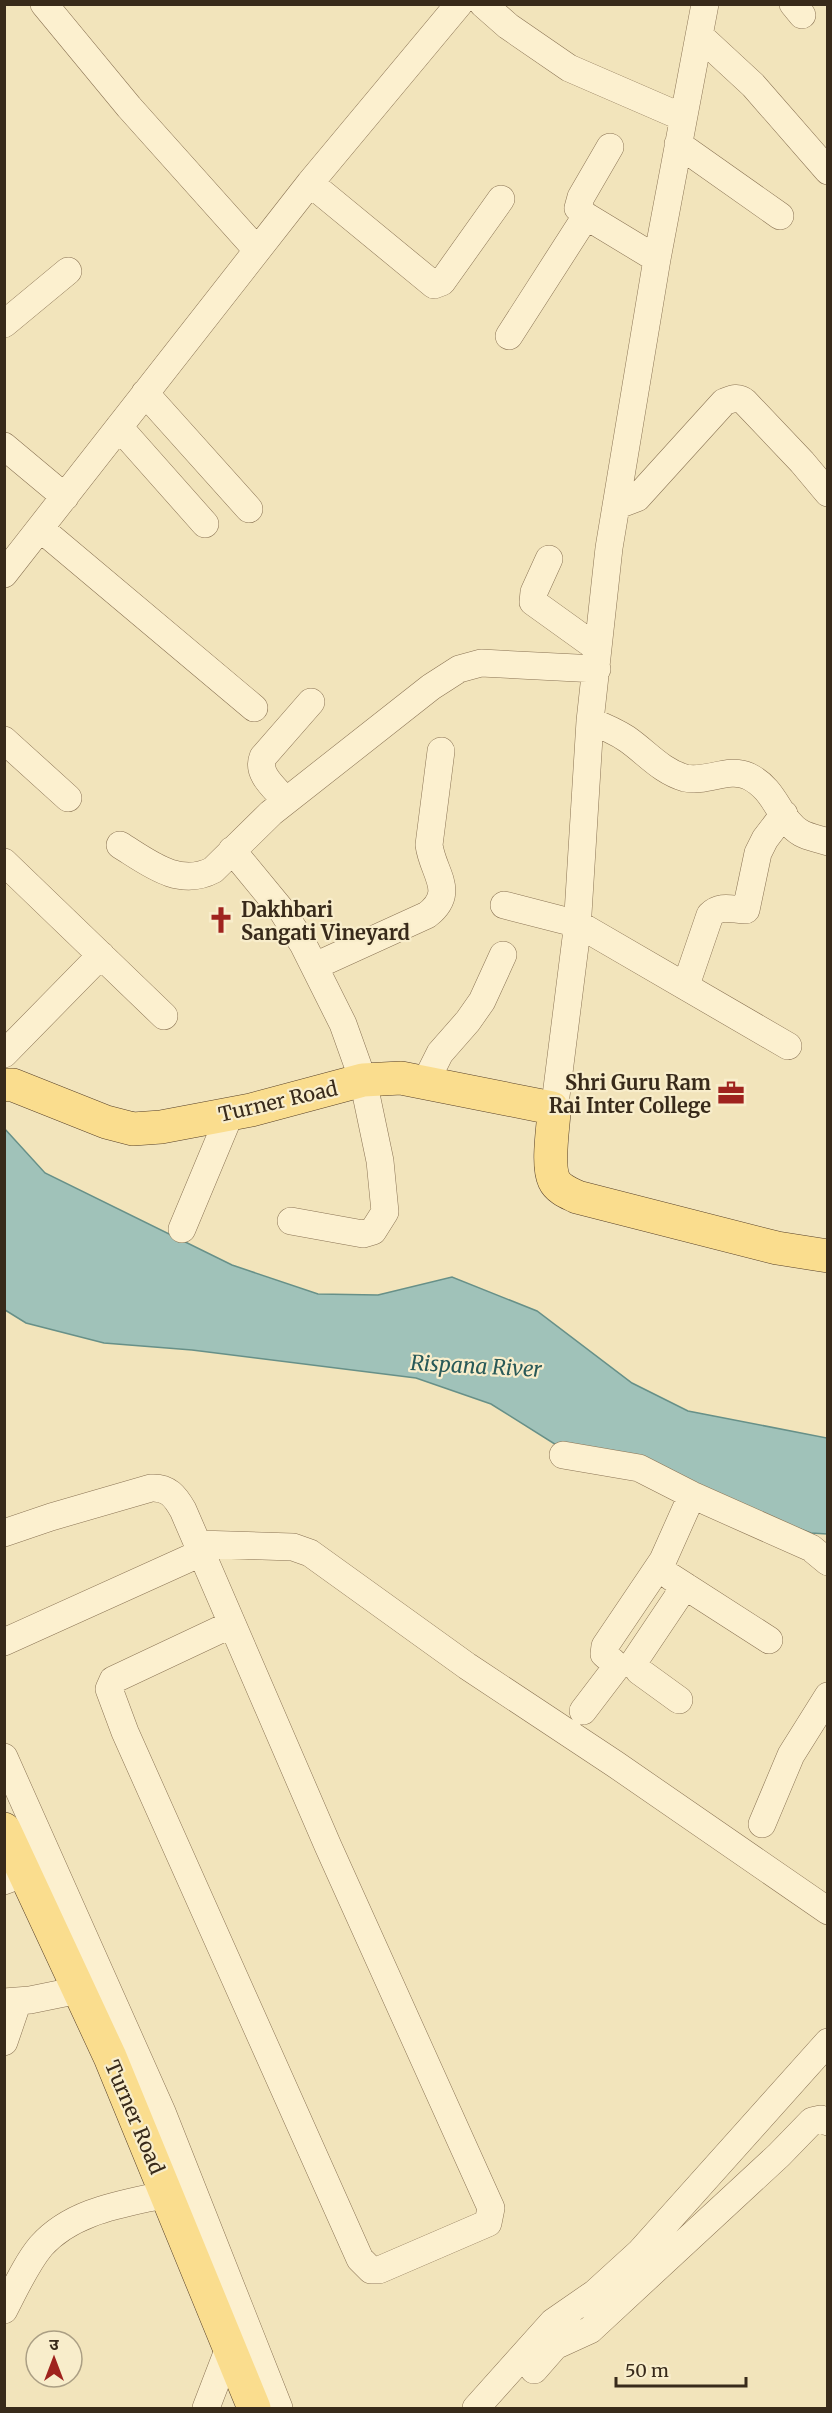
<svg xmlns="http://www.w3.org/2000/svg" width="832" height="2413" font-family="Merriweather,'Noto Sans Devanagari',serif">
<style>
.water{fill:#a0c2b9;stroke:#679088;stroke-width:1.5}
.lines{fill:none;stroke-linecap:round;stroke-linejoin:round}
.minor-casing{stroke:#8a7354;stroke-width:28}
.major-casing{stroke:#574029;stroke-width:34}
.minor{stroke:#fcf0cf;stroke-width:27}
.major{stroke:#fadd8e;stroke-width:33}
.labels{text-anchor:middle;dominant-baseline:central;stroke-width:4.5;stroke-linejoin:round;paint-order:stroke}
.poi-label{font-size:20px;font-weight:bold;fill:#382a1a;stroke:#f8edcb;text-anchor:start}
.street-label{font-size:20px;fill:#382a1a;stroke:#f8edcb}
.water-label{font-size:21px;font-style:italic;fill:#285958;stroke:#f8edcb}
</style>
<rect width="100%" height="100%" fill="#f2e4bb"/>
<!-- water -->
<path class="water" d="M4,1128L45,1173L232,1265L318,1294L378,1295L452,1277L537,1311L632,1383L688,1411L827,1438V1534L811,1533L694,1490L569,1453L491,1404L416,1378L192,1350L104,1343L26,1323L5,1310Z"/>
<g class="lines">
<defs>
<path id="minor" d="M44,4L129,107L257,250
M483,4L508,26L569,68L682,117
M793,4L802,15
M700,36L753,85L828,171
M678,144L780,216
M610,147L581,197L578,208L586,216L657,259
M310,183L434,285L442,282L501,199
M4,324L68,271
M509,336L586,216
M145,393L249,509
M119,427L205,524
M4,446L65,497
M616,506L637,498L724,402C732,399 738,396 745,402L802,462L828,493
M41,529L254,708
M549,559L534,592L533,602L597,648
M4,574L310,183L459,4
M590,721C603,726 615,731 627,739C647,753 661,771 685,778C706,783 728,767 748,776C777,790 778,819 801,833C808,837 819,839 828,842
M4,740L68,798
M286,801C275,788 256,774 263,757L311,702
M120,845C149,863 179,888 213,870L271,813L431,687L459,669L481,663L597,669
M232,850L283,912L303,944L343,1024L363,1080L380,1161L385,1212L373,1231L363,1234L291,1221
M4,862L164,1016
M504,905L578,924L788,1046
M315,966L427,915C457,892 433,874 429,845L441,751
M686,985L710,915C721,904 733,910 746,910L758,853L765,839L784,814
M4,1054L101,955
M425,1083L440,1053L468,1021L482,1001L503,955
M554,1112L577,930L590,721L609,548L657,259L705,4
M182,1229L230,1114
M563,1455L639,1468L692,1495L811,1548L828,1562
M4,1533L51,1517L151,1488C168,1487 175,1496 183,1510L328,1846L491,2208L488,2223L379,2270H371L360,2259L125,1732L109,1689L113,1680L232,1624
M198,1544L293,1547L310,1553L467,1666L615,1764L828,1911
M671,1577L769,1640
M4,1642L201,1553
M679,1700L639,1671L634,1662L685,1586
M583,1711L615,1669L613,1662L604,1654L605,1646L663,1560L692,1495
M4,1757L162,2112L279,2408
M762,1824L791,1755L828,1696
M4,1881L25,1873
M4,2002L30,2000L79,1990
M4,2042L18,2001
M4,2310C15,2289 26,2264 41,2246C73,2210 124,2204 167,2194
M534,2370L555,2346L590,2330L779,2155L812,2121L821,2119L828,2122
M206,2408L229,2348
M476,2408L553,2322L595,2293L640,2252L828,2042"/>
<path id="major" d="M4,1085H13L106,1122L133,1129L161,1127L251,1110L363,1080L401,1078L552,1108L554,1112C553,1129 547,1165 554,1180C558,1189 569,1193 577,1197L777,1248L828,1256
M4,1829L110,2057L254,2408"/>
</defs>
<!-- minor casing -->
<use href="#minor" class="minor-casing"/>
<!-- major casing -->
<use href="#major" class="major-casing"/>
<!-- minor -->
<use href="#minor" class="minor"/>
<!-- major -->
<use href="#major" class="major"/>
</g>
<!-- icons -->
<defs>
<symbol id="church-bare" viewBox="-9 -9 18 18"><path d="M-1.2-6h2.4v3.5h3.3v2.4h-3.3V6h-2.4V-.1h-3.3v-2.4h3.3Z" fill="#9f231e" stroke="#f8edcb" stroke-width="2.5" paint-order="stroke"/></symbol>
<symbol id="office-bare" viewBox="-9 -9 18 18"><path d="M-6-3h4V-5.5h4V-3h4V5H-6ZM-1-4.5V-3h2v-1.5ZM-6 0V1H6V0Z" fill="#9f231e" stroke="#f8edcb" stroke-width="2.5" paint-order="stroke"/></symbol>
</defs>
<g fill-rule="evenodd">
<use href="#church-bare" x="202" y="901" width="38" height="38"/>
<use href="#office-bare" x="712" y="1074" width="38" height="38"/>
</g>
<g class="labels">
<!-- poi labels -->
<g class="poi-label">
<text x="241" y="909">Dakhbari<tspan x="241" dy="23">Sangati Vineyard</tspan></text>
<text x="711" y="1082" text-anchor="end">Shri Guru Ram<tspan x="711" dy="23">Rai Inter College</tspan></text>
</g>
<!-- street labels -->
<g class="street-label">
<text transform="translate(278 1101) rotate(-13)">Turner Road</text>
<text transform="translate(135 2117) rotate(67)">Turner Road</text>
</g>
<!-- water labels -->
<g class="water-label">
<text transform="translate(476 1366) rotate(3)">Rispana River</text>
</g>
</g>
<!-- border -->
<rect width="832" height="2413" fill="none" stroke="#382a1a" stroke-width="12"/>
<!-- north arrow -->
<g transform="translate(54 2359)"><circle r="28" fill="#f8edcb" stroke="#ab9f84" stroke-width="1.5"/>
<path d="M0-4.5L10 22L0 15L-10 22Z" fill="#9f231e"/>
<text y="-9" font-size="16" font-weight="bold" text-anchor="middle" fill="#382a1a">उ</text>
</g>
<!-- scale -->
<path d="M616 2377v9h130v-9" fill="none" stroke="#382a1a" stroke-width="3"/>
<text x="625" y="2377" font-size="18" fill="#382a1a" stroke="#f8edcb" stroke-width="4.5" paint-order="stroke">50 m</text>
</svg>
